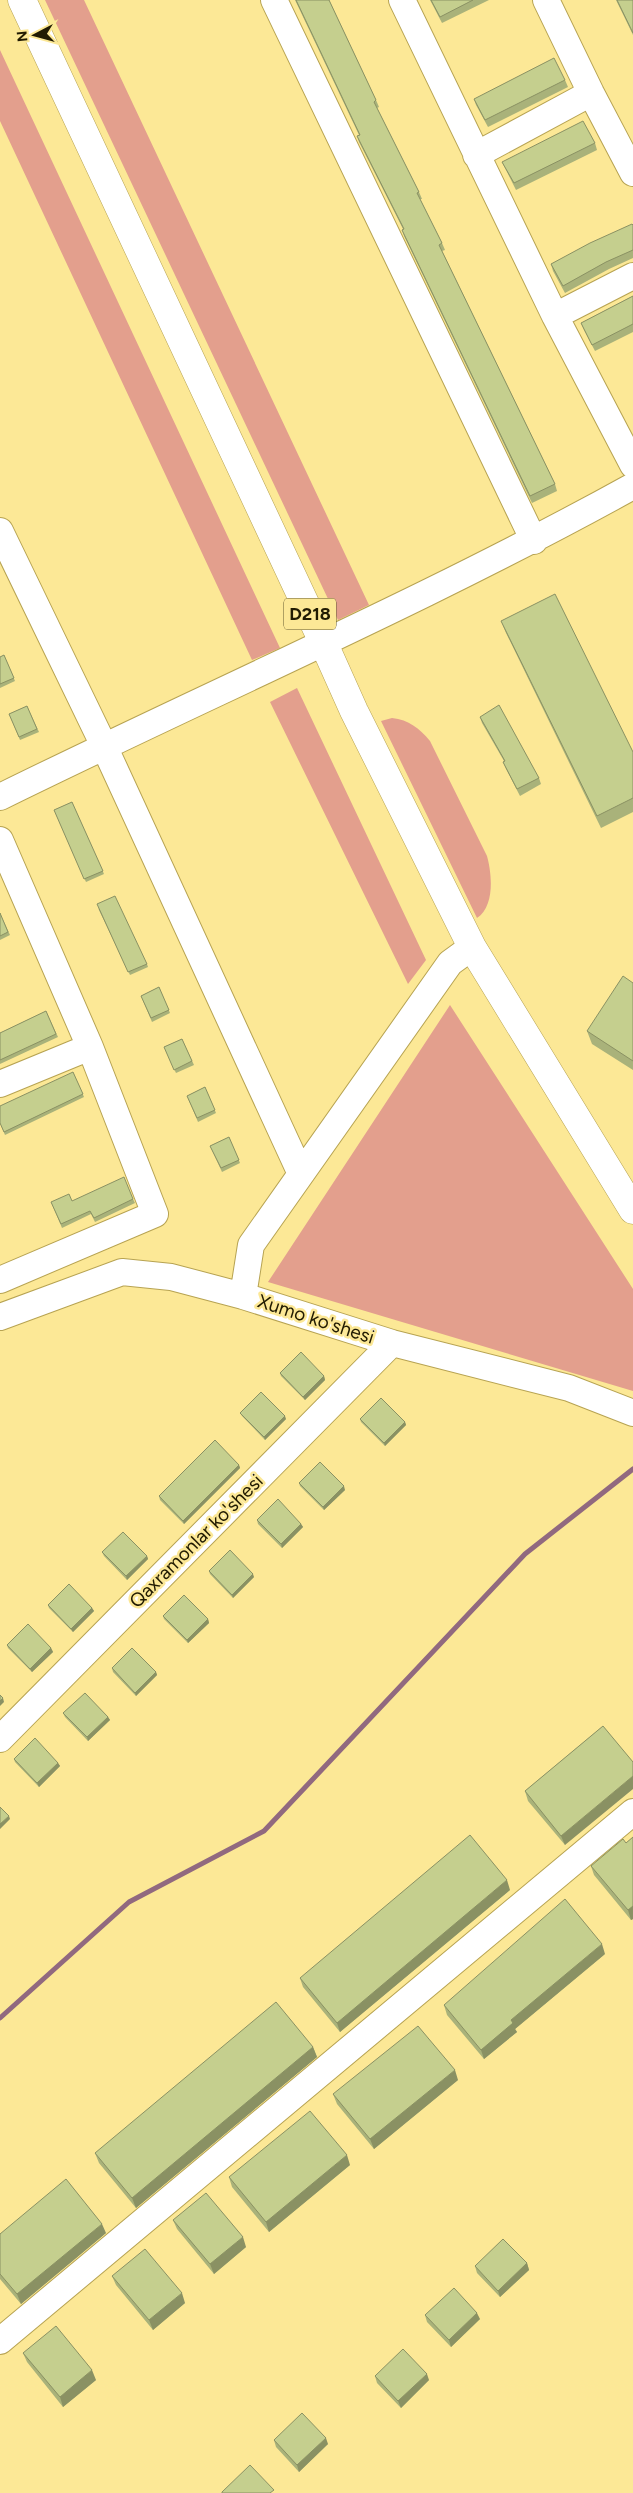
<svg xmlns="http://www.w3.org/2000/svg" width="633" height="2493" font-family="Figtree,sans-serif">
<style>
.forest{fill:#e39f8d}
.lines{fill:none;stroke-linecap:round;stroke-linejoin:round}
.stream{stroke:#91697f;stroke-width:5}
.minor-casing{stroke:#b7a352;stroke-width:28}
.major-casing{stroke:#b7a352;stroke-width:29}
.minor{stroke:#fff;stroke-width:26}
.major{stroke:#fff;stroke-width:28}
.wall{fill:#a9b27a}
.shaded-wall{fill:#8a9163}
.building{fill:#c5cf8e;stroke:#8a9163}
.labels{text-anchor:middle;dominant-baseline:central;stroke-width:5;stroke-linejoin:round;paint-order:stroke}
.shield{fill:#fce896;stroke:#63582e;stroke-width:1}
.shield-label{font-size:18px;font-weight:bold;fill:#211b02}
.street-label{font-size:19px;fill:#211b02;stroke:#fce896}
</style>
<rect width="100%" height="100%" fill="#fce896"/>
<!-- forest -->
<path class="forest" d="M45,0H84L369,605L338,620Z
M0,50L280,648L252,660L0,121Z
M297,688L426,960L408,984L270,702Z
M392,718C409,720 419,728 430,741L487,856C492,874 495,906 477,918L381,721Z
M450,1005L633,1289V1391L268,1282Z"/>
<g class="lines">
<!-- stream -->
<path class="stream" d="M0,2018L129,1902L264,1831L525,1554L633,1469"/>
<defs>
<path id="minor" d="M274,0L534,541
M402,0L555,316L633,465
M546,0L591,93L633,173
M476,155L591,93
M555,316L633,276
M0,531L104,746L301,1174
M0,797C211,693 427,600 633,486
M0,840L90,1047L155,1214L0,1280
M0,1084L90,1047
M243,1296L251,1245L450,963L472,947
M0,1317L122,1272L171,1277L243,1296L392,1343L569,1388L633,1413
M0,1739L392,1343
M0,2341L633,1812"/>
<path id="major" d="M22,0L324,644L354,711L472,947L633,1210"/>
</defs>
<!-- minor casing -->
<use href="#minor" class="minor-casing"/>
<!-- major casing -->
<use href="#major" class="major-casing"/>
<!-- minor -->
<use href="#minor" class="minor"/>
<!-- major -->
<use href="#major" class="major"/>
</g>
<!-- wall -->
<path class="wall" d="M295,0H329L376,100L379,107L377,108L419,192L422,199H420L442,243L445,250L442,251L555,484L557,491L532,503L404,236L402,230L403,229L359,142L357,136L359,135Z
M430,0H489L442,23Z
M616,0H633V35Z
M565,80L568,87L488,127L476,105L474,99Z
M595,143L597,150L516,190L502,162Z
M633,225V258L609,269L565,293L553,271L551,264Z
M633,296V332L595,351L584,330L581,323Z
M501,621L633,752V812L601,828L506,633Z
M4,655L15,681L0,688V657Z
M27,706L39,732L20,740L9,714Z
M480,717L539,778L541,784L520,796L506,769L503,762L504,761L482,723Z
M72,802L104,874L86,882L54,810Z
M98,908L147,964L148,967L130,975Z
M0,913L10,935L0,940Z
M633,983V1070L592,1044L587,1031Z
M159,987L170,1013L152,1022L141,996Z
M46,1011L58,1037L0,1064V1033Z
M182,1039L194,1065L176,1073L164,1047Z
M73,1072L84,1097L5,1135L0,1123Z
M205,1087L216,1113L198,1122L187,1096Z
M229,1137L240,1163L222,1172L210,1146Z
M133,1199L135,1203L95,1222L91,1214L62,1228L51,1202Z
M280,1373L324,1376L325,1380L305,1400L281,1376Z
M240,1413L286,1419L265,1440L242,1416Z
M360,1419L405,1422L406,1425L385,1446L361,1422Z
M239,1465L240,1468L184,1524L160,1500L159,1496Z
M299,1483L345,1490L324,1510L300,1486Z
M257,1520L301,1524L303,1527L282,1548L258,1524Z
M102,1552L147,1556L148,1559L127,1580L104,1556Z
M209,1571L254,1577L233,1598L210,1574Z
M48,1605L92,1608L94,1611L73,1632L49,1608Z
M163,1616L208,1619L209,1623L188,1643L164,1619Z
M7,1645L51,1648L53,1652L32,1672L8,1648Z
M112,1668L156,1672L157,1675L136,1696L113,1672Z
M63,1713L108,1717L110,1720L88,1741L65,1717Z
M603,1726L565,1845L528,1801L525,1791Z
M14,1759L58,1763L60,1766L39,1787L15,1762Z
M633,1837V1919L631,1920L594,1875L591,1866L626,1843Z
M510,1890L340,2032L303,1987L300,1978Z
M605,1954L515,2029L517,2032L484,2059L447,2015L444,2005Z
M313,2047L317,2057L136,2208L99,2163L95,2153Z
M458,2080L374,2149L337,2104L333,2094Z
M350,2165L269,2232L232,2187L229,2177Z
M173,2220L246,2247L214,2274L177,2229Z
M106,2233L21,2304L0,2279V2234Z
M527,2263L529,2270L500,2297L477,2273L475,2266Z
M112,2276L185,2303L153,2330L116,2285Z
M425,2315L480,2319L451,2347L427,2322Z
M23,2353L96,2380L63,2407L27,2362Z
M375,2376L429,2380L401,2408L377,2383Z
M274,2440L328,2444L299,2472L276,2447Z"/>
<!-- shaded-wall -->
<path class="shaded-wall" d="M324,1376L325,1380L305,1400L303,1397Z
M285,1416L286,1419L265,1440L264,1437Z
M405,1422L406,1425L385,1446L384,1443Z
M239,1465L240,1468L184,1524L183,1521Z
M344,1486L345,1490L324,1510L323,1507Z
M301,1524L303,1527L282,1548L281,1544Z
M147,1556L148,1559L127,1580L126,1576Z
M253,1574L254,1577L233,1598L232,1595Z
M92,1608L94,1611L73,1632L71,1629Z
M208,1619L209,1623L188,1643L187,1640Z
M51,1648L53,1652L32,1672L30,1669Z
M156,1672L157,1675L136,1696L135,1693Z
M3,1698L4,1702L0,1706V1701Z
M108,1717L110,1720L88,1741L87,1737Z
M58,1763L60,1766L39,1787L37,1783Z
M633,1776V1789L565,1845L561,1836Z
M9,1816L10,1819L0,1829V1824Z
M507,1880L510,1890L340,2032L337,2023Z
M633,1906V1919L631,1920L628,1910Z
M602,1944L605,1954L515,2029L517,2032L484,2059L481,2050L511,2020Z
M313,2047L317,2057L136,2208L132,2198Z
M455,2070L458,2080L374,2149L370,2139Z
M347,2155L350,2165L269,2232L266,2222Z
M102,2224L106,2233L21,2304L17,2294Z
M243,2237L246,2247L214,2274L210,2264Z
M527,2263L529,2270L500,2297L498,2291Z
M182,2293L185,2303L153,2330L149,2320Z
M477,2313L480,2319L451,2347L449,2340Z
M92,2370L96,2380L63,2407L60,2397Z
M427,2374L429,2380L401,2408L398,2401Z
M326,2438L328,2444L299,2472L297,2465Z"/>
<!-- building -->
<path class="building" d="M296,0H329L376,100L374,102L419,192L417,193L442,243L439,245L555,484L530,496L402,230L404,229L357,136L360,135Z
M431,0H473L440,17Z
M617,0H633V33Z
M554,58L565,80L485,120L474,99Z
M583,121L595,143L514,183L502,162Z
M632,224L633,225V250L606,262L563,286L551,264L590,243Z
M633,296V324L592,345L581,323Z
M555,594L633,752V798L597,816L501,621Z
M4,655L14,678L0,684V657Z
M499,705L539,778L517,789L503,762L505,761L480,717Z
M27,706L37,729L19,737L9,714Z
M72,802L103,871L84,879L54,810Z
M115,896L147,964L128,972L97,904Z
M0,913L8,932L0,936Z
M623,976L633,983V1061L587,1031Z
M159,987L169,1010L151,1018L141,996Z
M46,1011L56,1034L0,1060V1033Z
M182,1039L192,1061L174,1070L164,1047Z
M73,1072L83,1094L4,1132L0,1123V1106Z
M205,1087L215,1110L197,1118L187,1096Z
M229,1137L239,1160L221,1168L210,1146Z
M124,1177L133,1199L94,1218L90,1211L61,1224L51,1202L69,1194L72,1201Z
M301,1352L324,1376L303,1397L280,1373Z
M261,1392L285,1416L264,1437L240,1413Z
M381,1398L405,1422L384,1443L360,1419Z
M215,1440L239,1465L183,1521L159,1496Z
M320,1462L344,1486L323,1507L299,1483Z
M278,1499L301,1524L281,1544L257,1520Z
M123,1532L147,1556L126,1576L102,1552Z
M230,1550L253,1574L232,1595L209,1571Z
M69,1584L92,1608L71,1629L48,1605Z
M184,1595L208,1619L187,1640L163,1616Z
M28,1624L51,1648L30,1669L7,1645Z
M132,1648L156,1672L135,1693L112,1668Z
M85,1693L108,1717L87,1737L63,1713Z
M0,1695L3,1698L0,1701Z
M603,1726L633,1762V1776L561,1836L525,1791Z
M35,1738L58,1763L37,1783L14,1759Z
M0,1807L9,1816L0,1824Z
M470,1835L507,1880L337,2023L300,1978Z
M633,1837V1906L628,1910L591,1866L623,1839L626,1843Z
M565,1899L602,1944L511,2020L513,2023L481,2050L444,2005Z
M276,2002L313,2047L132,2198L95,2153Z
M418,2026L455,2070L370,2139L333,2094Z
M310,2111L347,2155L266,2222L229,2177Z
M66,2179L102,2224L17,2294L0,2274V2234Z
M206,2193L243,2237L210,2264L173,2220Z
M503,2239L527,2263L498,2291L475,2266Z
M145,2249L182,2293L149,2320L112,2276Z
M454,2288L477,2313L449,2340L425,2315Z
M56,2326L92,2370L60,2397L23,2353Z
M403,2349L427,2374L398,2401L375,2376Z
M302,2413L326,2438L297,2465L274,2440Z
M250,2465L274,2490L270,2493H222V2492Z"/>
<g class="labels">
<!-- shield labels -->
<rect class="shield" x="284" y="598.5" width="52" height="31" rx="4"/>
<g class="shield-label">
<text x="310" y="614">D218</text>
</g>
<!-- street labels -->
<g class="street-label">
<text transform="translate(316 1319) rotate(18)">Xumo ko'shesi</text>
<text transform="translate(196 1541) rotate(-45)">Qaxramonlar ko'shesi</text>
</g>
</g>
<!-- north arrow -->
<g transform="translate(35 35) rotate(264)" stroke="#fce896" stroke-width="4" paint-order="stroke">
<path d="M0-4L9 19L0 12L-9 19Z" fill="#211b02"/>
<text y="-8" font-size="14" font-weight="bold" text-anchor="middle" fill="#211b02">N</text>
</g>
</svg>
